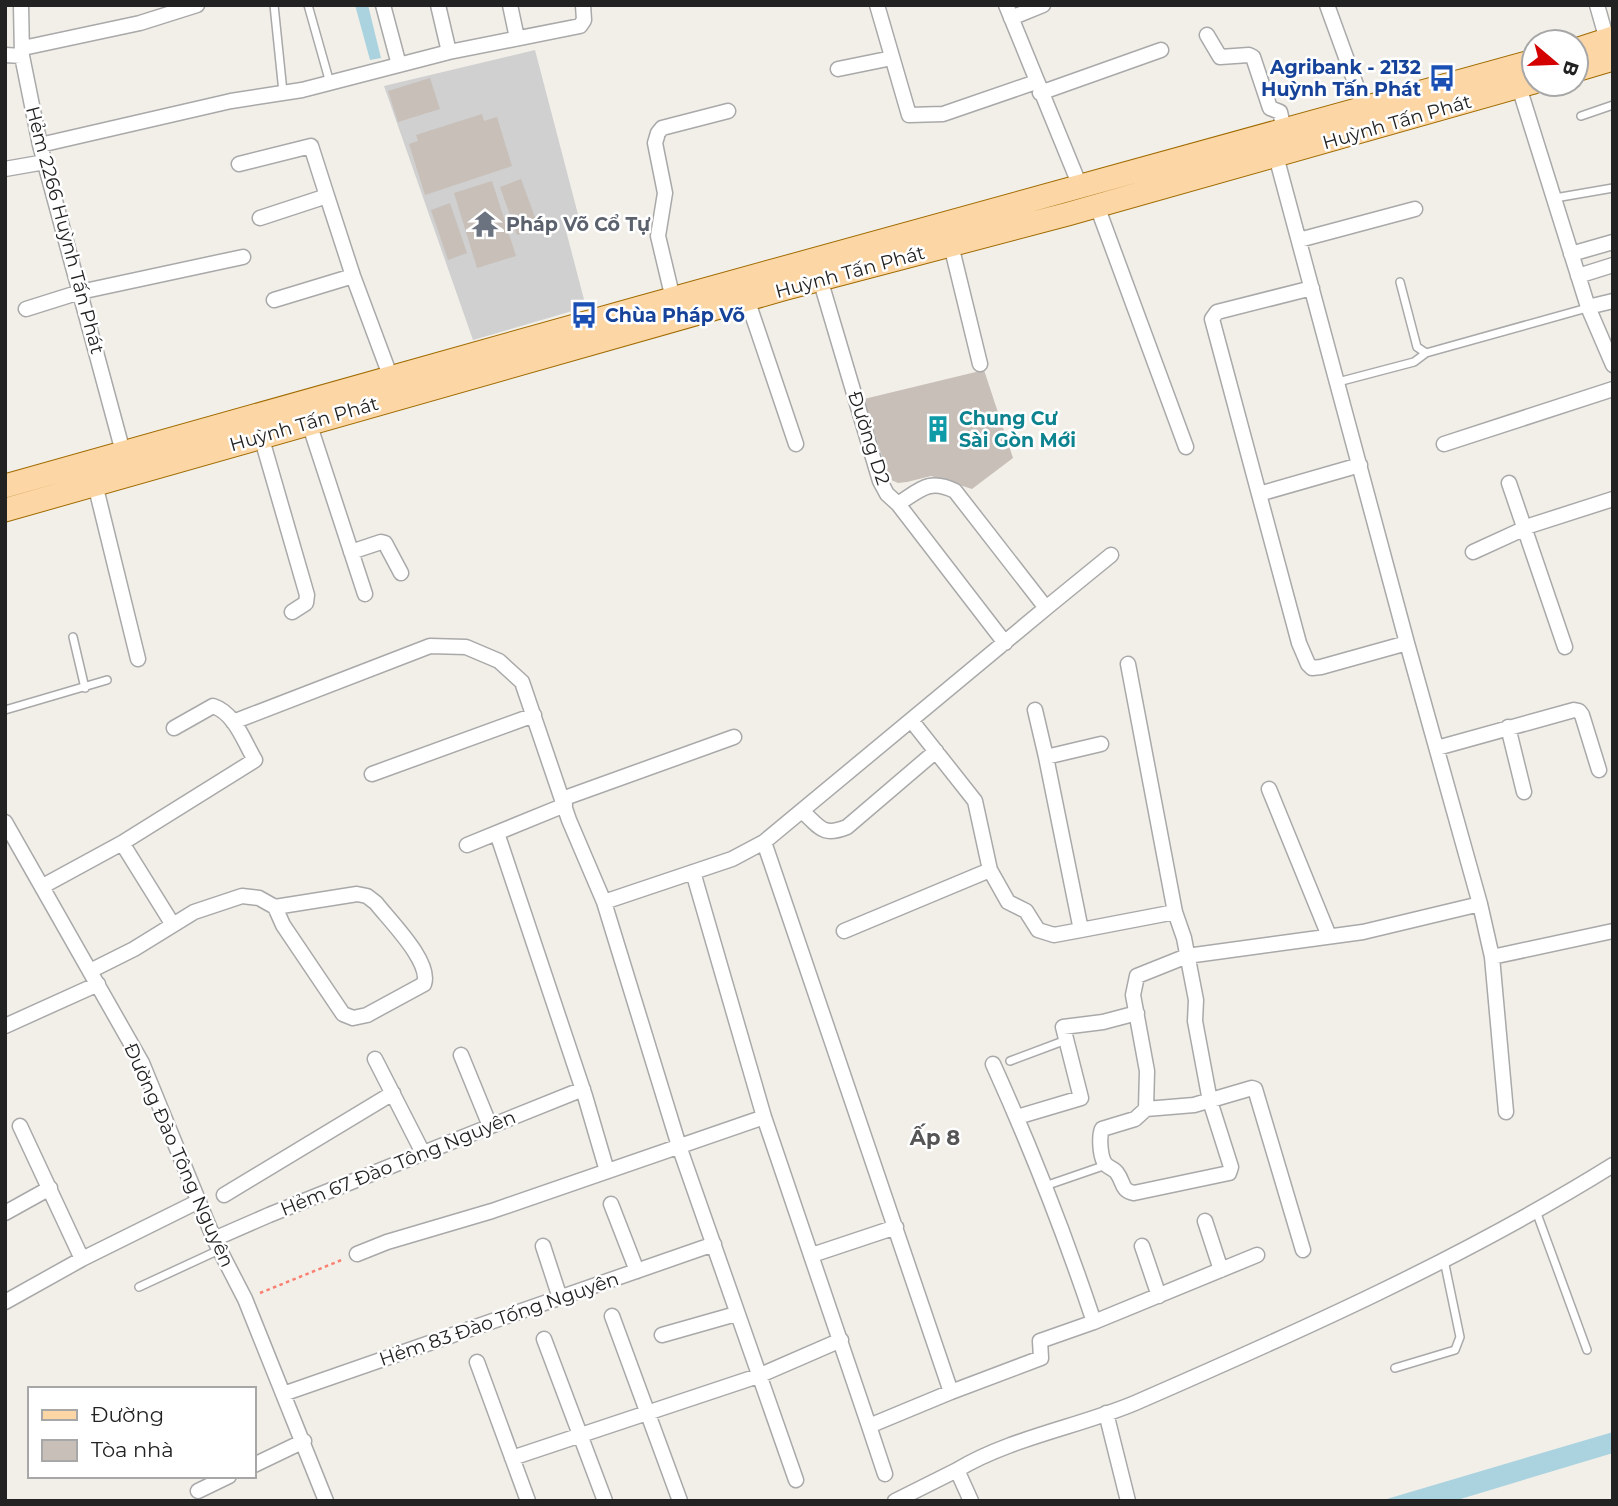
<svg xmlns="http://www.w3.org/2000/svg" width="1618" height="1506" font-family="Montserrat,sans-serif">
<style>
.religious{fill:#d0d0d0}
.water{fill:#aad3df}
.building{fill:#c7bfb8}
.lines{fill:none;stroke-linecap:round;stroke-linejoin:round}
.lane-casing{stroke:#a9a9a9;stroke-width:10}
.street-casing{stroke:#a9a9a9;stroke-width:17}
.primary-casing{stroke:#a06b00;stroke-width:25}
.path{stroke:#fa8072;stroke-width:2.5;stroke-dasharray:3.5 3.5;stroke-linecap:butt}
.lane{stroke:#fff;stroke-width:7}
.street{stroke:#fff;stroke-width:14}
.primary{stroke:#fcd6a4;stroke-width:23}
.labels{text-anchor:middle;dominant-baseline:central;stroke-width:5;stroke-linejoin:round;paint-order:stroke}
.transit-label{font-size:19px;font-weight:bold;fill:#164399;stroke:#fff;text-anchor:end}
.street-label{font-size:19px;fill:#222;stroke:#fff}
.worship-label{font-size:19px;font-weight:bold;fill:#5b616d;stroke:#fff;text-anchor:start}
.culture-label{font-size:19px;font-weight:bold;fill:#0d838f;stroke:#fff;text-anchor:start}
.neighbourhood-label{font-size:21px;font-weight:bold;fill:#555;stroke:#fff}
</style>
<rect width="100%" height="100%" fill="#f2efe9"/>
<!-- religious -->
<path class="religious" d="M535,50L580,222L565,227L586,307L473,340L384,86Z"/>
<!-- water -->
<path class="water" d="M355,5H368L381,58L370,60Z
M1613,1432V1453L1454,1501H1380Z"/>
<!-- building -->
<path class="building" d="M430,78L440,109L398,122L388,91Z
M482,114L484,121L497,117L512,166L425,195L409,144L418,141L416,135Z
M521,179L539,228L517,235L500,187Z
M492,181L516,256L477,268L454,193Z
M450,203L467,253L448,260L431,210Z
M984,370L1013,458L972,489L931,476L907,482L898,483L889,479L864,399Z"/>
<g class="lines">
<defs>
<path id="lane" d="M274,5L283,92
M308,5L330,83
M1581,116L1613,105
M1555,198L1613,188
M1400,282L1417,347L1426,353L1587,308
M1338,382L1414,362L1426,353
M73,637L85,688
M5,710L107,680
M1010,1061L1066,1040
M1045,1186L1106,1165
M1536,1211L1587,1350
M139,1287L219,1250
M1395,1368L1455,1350L1460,1337L1444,1260"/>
<path id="street" d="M21,5L22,56L40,145L123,452
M383,5L399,65
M438,5L449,52
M510,5L517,38
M877,5L909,115L943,114L1036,82
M1006,5L1080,186
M1327,5L1364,107
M1597,5L1607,40
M1011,18L1043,5
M1207,35L1220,57L1249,55L1253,57L1270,108L1280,112L1284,129
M23,48L140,23L197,5
M5,55L22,56
M838,69L892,58
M1519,87L1588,307L1613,365
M1040,93L1161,50
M40,145L231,101L302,90L449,52L580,26L584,20L583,5
M1276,156L1407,643L1480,904L1492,957L1506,1112
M239,164L311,146L327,196
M5,169L45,162
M1097,206L1186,447
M260,218L327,196L353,276L391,378
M1299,240L1415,209
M951,245L980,364
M1571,254L1613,242
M1578,276L1613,265
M820,279L880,481L887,494L898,504L1005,643
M1312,288L1217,312L1212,319L1299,643L1308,664L1312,668L1321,667L1407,643
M673,299L658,236L665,193L655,143L658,133L662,128L728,111
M747,299L796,444
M274,300L353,276
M1588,307L1613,301
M26,309L80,292L243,257
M309,423L365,594
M261,436L307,595L306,603L292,612
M1444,444L1613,389
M1509,483L1565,647
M95,484L138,659
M1259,494L1360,465
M351,552L381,542L385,543L401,573
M1473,552L1532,525L1613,499
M1046,608L1111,555
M1128,664L1175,912L1184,938L1196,1000L1195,1021L1210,1101L1231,1167L1229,1173L1134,1193C1121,1191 1124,1182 1117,1173C1114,1168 1107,1168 1104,1162C1100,1154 1099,1136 1102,1129L1135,1119L1146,1109L1147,1071L1133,995L1137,976L1187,956L1363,932L1480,904
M1035,710L1046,757
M233,722L430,646L466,647L499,661L522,682L569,820L604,902L679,1146L796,1480
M1508,727L1524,792
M1101,744L1046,757L1081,930L1175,912
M1437,748L1574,710L1579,711L1582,715L1599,770
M372,774L534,715
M1269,789L1329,936
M562,799L734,737
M802,811C820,827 822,837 847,827L936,751
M5,822L142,1063L214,1239L245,1299L326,1501
M497,833L585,1096L607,1171
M122,843L173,925
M467,845L565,805
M990,870L1008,902L1026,911L1038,930L1054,935L1081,930
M693,872L764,1117L869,1426L951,1392L764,842
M43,886L122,843L255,760C244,742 235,713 213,706L174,728
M604,902L732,859L764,842L1046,608L955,491C929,478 920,490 898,504
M844,931L990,870L975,801L911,720
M1492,957L1613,931
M90,971L134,949L194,912L242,896L259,898L275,907L283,925L343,1014L353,1018L367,1015L424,984C432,962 389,920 376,903L367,896L357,894L275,907
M5,1026L98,984
M461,1055L490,1126
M375,1059L423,1153
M993,1064C1031,1148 1065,1235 1094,1322L1257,1255
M1146,1109L1194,1105L1252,1088L1255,1089L1303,1250
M1017,1117L1081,1098L1063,1027L1103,1022L1137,1013
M20,1126L82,1259
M224,1195L393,1093
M611,1204L637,1271
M5,1213L50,1188
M1205,1221L1221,1270
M214,1239L269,1215L583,1089
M543,1246L560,1298
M1142,1246L1159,1296
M357,1254L387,1242L492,1211L764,1117
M812,1255L896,1227
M5,1302L82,1259L199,1201
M612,1316L680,1501
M662,1335L736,1314
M544,1339L605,1501
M477,1362L528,1501
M951,1392L1041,1358L1040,1341L1094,1322
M283,1394L714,1244
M1106,1413L1128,1501
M869,1426L885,1474
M512,1458L758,1376L841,1340
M254,1465L304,1441
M198,1491L229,1476
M895,1501L957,1470
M971,1501L957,1470C1010,1438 1078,1427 1135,1403C1298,1332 1462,1259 1613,1165"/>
<path id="primary" d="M1576,50L1613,38
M1576,70L1613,59
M5,486L639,308L1534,61
M5,510L783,289L1068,214L1534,82"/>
</defs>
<!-- lane casing -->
<use href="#lane" class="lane-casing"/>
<!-- street casing -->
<use href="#street" class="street-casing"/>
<!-- primary casing -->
<use href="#primary" class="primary-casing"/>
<!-- path -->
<path class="path" d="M260,1293L344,1259"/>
<!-- lane -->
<use href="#lane" class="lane"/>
<!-- street -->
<use href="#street" class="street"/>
<!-- primary -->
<use href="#primary" class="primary"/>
</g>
<!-- icons -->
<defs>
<symbol id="bus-bare" viewBox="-9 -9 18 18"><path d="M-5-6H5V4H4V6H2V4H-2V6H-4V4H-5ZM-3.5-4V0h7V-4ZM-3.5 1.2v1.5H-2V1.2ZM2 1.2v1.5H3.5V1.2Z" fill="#1a4fb4" stroke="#fff" stroke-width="2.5" paint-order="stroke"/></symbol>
<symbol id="temple-bare" viewBox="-9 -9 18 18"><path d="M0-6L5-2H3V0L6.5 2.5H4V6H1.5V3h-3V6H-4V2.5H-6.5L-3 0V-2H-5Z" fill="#6b7280" stroke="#fff" stroke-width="2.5" paint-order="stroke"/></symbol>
<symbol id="building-bare" viewBox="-9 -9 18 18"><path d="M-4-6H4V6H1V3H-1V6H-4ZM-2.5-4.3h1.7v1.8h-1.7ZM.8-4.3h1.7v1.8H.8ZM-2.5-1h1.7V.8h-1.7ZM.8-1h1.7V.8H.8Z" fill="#0f9aa8" stroke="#fff" stroke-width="2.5" paint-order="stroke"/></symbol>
</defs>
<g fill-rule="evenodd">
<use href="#bus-bare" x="1423" y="59" width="38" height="38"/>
<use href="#temple-bare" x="466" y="205" width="38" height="38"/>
<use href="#bus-bare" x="565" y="296" width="38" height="38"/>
<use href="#building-bare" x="919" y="410" width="38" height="38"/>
</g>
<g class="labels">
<!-- transit labels -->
<g class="transit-label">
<text x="1421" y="67">Agribank - 2132<tspan x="1421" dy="22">Huỳnh Tấn Phát</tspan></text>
<text x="605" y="315" text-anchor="start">Chùa Pháp Võ</text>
</g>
<!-- street labels -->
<g class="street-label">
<text transform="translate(1397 122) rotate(-16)">Huỳnh Tấn Phát</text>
<text transform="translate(65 230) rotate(75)">Hẻm 2266 Huỳnh Tấn Phát</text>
<text transform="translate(850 272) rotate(-15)">Huỳnh Tấn Phát</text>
<text transform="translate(304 424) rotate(-16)">Huỳnh Tấn Phát</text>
<text transform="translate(869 438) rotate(72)">Đường D2</text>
<text transform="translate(179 1155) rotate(66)">Đường Đào Tông Nguyên</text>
<text transform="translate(398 1163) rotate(-22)">Hẻm 67 Đào Tông Nguyên</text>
<text transform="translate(499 1319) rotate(-19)">Hẻm 83 Đào Tống Nguyên</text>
</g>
<!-- worship labels -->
<g class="worship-label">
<text x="506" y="224">Pháp Võ Cổ Tự</text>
</g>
<!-- culture labels -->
<g class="culture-label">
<text x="959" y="418">Chung Cư<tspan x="959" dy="22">Sài Gòn Mới</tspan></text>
</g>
<!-- neighbourhood labels -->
<g class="neighbourhood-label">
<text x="935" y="1137">Ấp 8</text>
</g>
</g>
<!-- border -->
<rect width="1618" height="1506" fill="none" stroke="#222222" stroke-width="14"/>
<!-- legend -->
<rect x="28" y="1387" width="228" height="91" fill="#ffffff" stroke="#a7a7a7" stroke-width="2"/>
<rect x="42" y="1410" width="35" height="10" fill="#fcd6a4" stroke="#a7a7a7" stroke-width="2"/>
<text x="91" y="1422" font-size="21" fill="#222222">Đường</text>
<rect x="42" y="1440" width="35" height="21" fill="#c7bfb8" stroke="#a7a7a7" stroke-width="2"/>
<text x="91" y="1457" font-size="21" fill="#222222">Tòa nhà</text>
<!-- north arrow -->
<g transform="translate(1555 63) rotate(109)"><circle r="33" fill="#ffffff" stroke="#a7a7a7" stroke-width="2"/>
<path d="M0-5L12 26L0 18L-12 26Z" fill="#d40000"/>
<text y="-10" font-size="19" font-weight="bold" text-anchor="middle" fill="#222222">B</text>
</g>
</svg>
